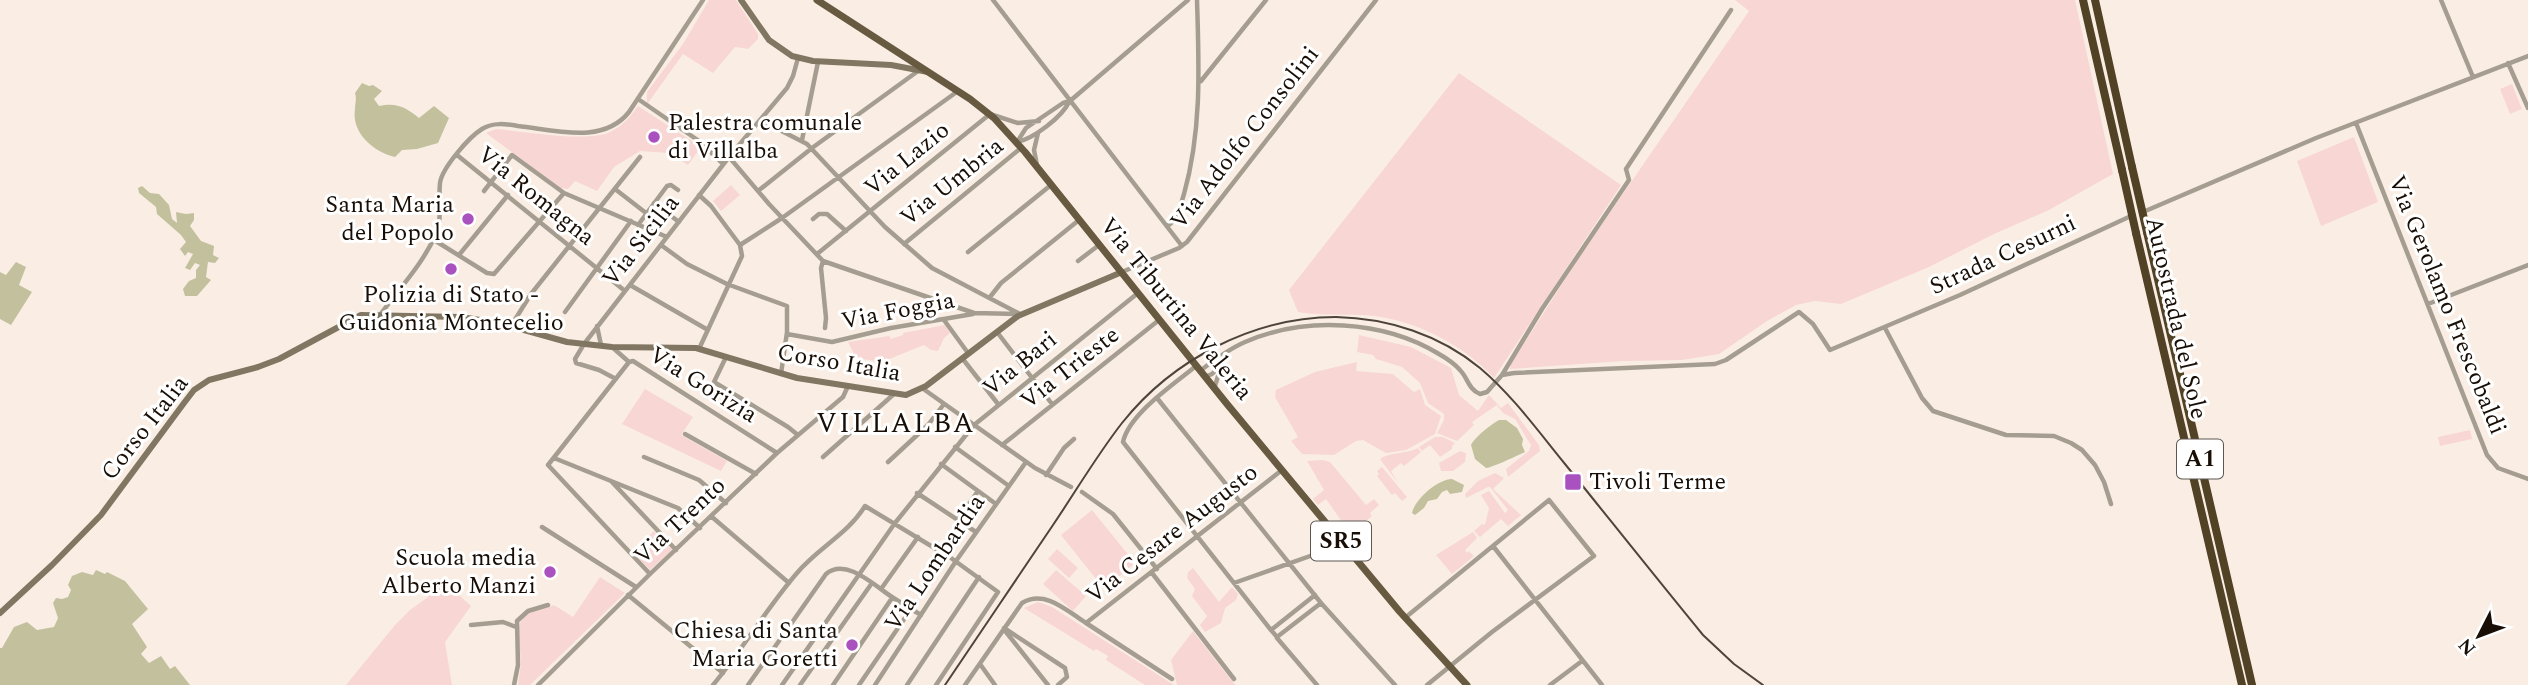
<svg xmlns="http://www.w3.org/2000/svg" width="2528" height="685" font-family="Spectral,serif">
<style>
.green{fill:#f8d6d4}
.water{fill:#c3c09d}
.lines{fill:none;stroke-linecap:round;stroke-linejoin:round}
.street{stroke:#a59e90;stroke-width:4.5}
.secondary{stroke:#817662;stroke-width:6}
.primary{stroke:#675a41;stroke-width:7}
.highway{stroke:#514225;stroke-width:8}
.rail{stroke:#4e443b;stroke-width:2}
.highway-bridge{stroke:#514225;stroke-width:8}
.poi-dot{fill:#a952bf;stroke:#fff;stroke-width:2.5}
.labels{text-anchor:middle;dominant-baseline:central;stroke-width:6;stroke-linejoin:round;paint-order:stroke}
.shield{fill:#fff;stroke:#5d5651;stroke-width:2}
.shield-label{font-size:23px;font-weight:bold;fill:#180e06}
.poi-label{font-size:24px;fill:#180e06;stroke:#fff;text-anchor:end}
.street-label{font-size:24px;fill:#180e06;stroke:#fff}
.quarter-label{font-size:28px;letter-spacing:2px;fill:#180e06;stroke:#fff}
</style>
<rect width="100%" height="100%" fill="#faeee4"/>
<!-- green -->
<path class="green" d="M709,0H736L758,34V39L748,49L735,47L713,73L683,54L648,103L650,105L647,104V92L683,44Z
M1735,0H2075L2113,174L2049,210L1994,234L1929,267L1841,304L1815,301L1796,305L1767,321L1719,354L1682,360L1624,361L1510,369L1511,364L1578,259L1749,11Z
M1459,73L1621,185L1494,378C1463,344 1410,317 1363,315C1342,314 1319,316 1298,312L1289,290Z
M2512,84L2522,109L2510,114L2500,89Z
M638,106L701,147L688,165L669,153L640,151L614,167L597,191L575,181L568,189L560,188L486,133L496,129C523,131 587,143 610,132C623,126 630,117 638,106Z
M2354,137L2378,202L2321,226L2297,161Z
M731,185L740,195L721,211L713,201Z
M945,325L950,333L944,338L938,351L931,350L924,345L882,362L856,358L848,342L889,336L891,339L903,335V333Z
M1359,335L1411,347L1451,368L1459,395L1478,411L1489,395L1501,408L1508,403L1539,445L1540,451L1508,477L1506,469L1529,451L1531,445L1515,419L1503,413L1497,405L1472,422L1474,425L1457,441L1437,433L1444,420V414L1428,403L1420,383L1402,367L1376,359L1373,355L1357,352Z
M1357,362L1356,371L1393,374L1414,392L1420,389L1425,405L1441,416L1435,434L1406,450L1386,453L1363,440L1356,441L1334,455L1302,454L1291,441L1298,437L1275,397L1276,390L1315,372Z
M645,389L693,417L681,435L727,461L721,471L622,424Z
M2470,430L2472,439L2440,446L2438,437Z
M1435,437H1443L1455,443L1452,446V449L1440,457L1430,445L1422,451L1419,447Z
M1418,448L1421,452L1404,466L1401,463L1391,471L1398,483L1380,459C1389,452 1407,454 1418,448Z
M1460,451L1466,453L1465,462L1453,471H1441L1439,463Z
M1322,460L1330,462L1366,505L1374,499L1379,505L1370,513L1372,516L1357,528L1352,527L1348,529L1345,526L1326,499L1318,505L1313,499L1324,490L1307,461Z
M1382,467L1407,497L1402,501L1395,493L1392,495L1377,476L1379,474L1377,471Z
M1495,473L1504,478L1493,489L1521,515L1508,526L1501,519L1480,537L1474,531L1482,524L1485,525L1489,508L1481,495L1489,491L1505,513L1508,510L1490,487H1488L1466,498L1465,494L1478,481Z
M1092,510L1135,563L1104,589L1061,535Z
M654,531L672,550L650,570L632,551Z
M1473,532L1477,538L1465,550L1467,553L1469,551L1474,556L1452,574L1436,555Z
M1057,549L1078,568L1069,578L1048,559Z
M1193,568L1219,602L1232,587L1238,594L1236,600L1225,608L1221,623L1205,632L1200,625L1207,616L1192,596L1195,589L1187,578L1188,572Z
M1056,570L1086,596L1073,611L1043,584Z
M600,577L625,593L530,685H518C519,678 520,670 521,663C521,650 513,622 527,614C536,609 545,610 554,605L573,617Z
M440,578L471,606L445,642L452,685H346L395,625L410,610L428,597L433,585Z
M1038,602L1052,607L1174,685H1145L1106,660L1108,656L1096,649L1094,651L1024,608Z
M1193,631L1235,685H1177L1171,660Z"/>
<!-- water -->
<path class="water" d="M362,83L369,86L373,85L382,91L374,99L379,106C396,102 406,107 419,118L434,106L449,118L438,143L417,149L402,150L395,157C374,152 351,133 355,109C355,102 357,100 355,93Z
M142,186L150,193L159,194L169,205L172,219L177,223L176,212L186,214L194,213V220L190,226L201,241L214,246L213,255L219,258L215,263L208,262L206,277L211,280L197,296H185L183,289L189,281L196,278V270L200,265L195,263L190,270L185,268L193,254L188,252L185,256L180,249L186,242L181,235L157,214L156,207L139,193L138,188Z
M16,262L26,267L19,285L32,292L11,325L0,319V272L6,275Z
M1499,420H1506L1517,428L1523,439L1522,445L1525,452C1521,454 1491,468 1486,468L1475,459L1471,445C1475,437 1490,425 1499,420Z
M1452,479L1464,485L1462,492L1450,494L1447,490L1442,492L1437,499L1428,501L1424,508L1415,515L1412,513C1415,499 1438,479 1452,479Z
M96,570L105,574L107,572L125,581L148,609L132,624L147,647L141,654L149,663L161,656L170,669L175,666L190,685H0V648H2L14,627L27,622L37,630L54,627L58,618L53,603L56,598L62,599L68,597L71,590L68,585L72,576L82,572L93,575Z"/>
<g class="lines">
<!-- street -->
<path class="street" d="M993,0L1182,246
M2441,0L2473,77
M2508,63L2528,108
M1201,81L1266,0
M638,99L699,141L723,164
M760,120L807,144L885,227L932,268L1020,314
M2356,123L2487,455L2498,468L2528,479
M802,140L818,62
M1017,142L1026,128L1063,103L1070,101L1188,0
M1017,142C1033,139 1062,117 1069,102
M457,155L625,291
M729,157L769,204L823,261L974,313L1020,314
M1037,165L1034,150L1038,133
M615,189L646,213
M484,191L512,155L564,193L667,237
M758,191L812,148L918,71
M699,195L711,206L740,245
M654,203L679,222
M2143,212L2316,138L2528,56
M813,219L819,214H827L846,231
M638,225L667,186L671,185L678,190
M1167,226C1179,220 1180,206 1184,194C1202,130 1199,66 1197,0
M434,240L487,273L494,274L564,193
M904,244L1021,148
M661,245L687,264L727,284L787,306V332L781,374
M968,252L1051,185
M817,254L990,114L1018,123L1039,121
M459,255L508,195
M823,261L821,268L826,318L825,328
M1078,261L1099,245
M1122,272L1179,248L1187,242L1376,0
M630,285L708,330
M990,297L1001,283L1079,220
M2428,304L2528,265
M565,312L631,221
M380,315C398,290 422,265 435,236C443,219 438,202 440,183C442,168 469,137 482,129C493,122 506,124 518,126C555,130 603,145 629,112L703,0
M944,320L968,353
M511,326L531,294L640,157
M597,326L601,345
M1885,328L1922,398L1933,411L2006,435L2054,436L2071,443L2082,450L2095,465L2104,482L2111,504
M997,332L1052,404
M787,334L832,342L891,328L973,314
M612,347L629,362L633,361L777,453
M699,349L742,256L740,245L782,218L958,91
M726,357L714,382L788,427L798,435
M962,358L998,404
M629,362L548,465L650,574
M1196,366C1174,384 1129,414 1123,442L1271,630
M1200,371C1214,360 1229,349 1245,342C1305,316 1383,320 1439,354C1446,358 1454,363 1460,370C1468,378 1468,389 1480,394L1487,392L1502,375L1514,373L1715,364L1726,360L1799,312L1813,324L1830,350L1960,295L2131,216
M1502,375L1542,309L1629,180L1626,169L1731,10
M1205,377L1212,374L1219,367
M616,379L599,370L576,363L575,359L584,344L729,157L787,88L793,76L798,58
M922,388L1035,468L1071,487
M1214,389L1225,354
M1157,398L1321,603L1395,685
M685,434L756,474
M1002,445L1159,320
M955,447L1009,486
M644,457L699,480L726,503
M823,457L894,394
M554,458L678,508L700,528
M888,462L928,425L944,404
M941,464L996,504
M1046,475L1064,448L1074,439
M612,482L676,550
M1082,492L1113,514L1157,569
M917,493L976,532
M712,517L789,583
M958,520L978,491
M542,527L636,587
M1493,546L1602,685
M1152,573L1234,679
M1234,583L1313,555L1338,538
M881,589L918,537
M628,595L723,673
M1315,595L1271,630L1277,637L1321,603
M1406,617L1549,500L1594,556L1492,632L1427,685
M1086,623L1172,679
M471,625L503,622L516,627
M1004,628L1065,668L1067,677L1058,685
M1006,632L1048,685
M1277,638L1317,685
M980,664L995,685
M514,685L518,665L517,621L528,611L548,605
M538,685L650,574L777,453L843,397L848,386
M713,685C743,649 766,609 797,573C818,548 848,534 865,506L951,558L998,592L936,685
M748,685L826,574C846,557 875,586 892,597C901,603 911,609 921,615
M782,685L895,523L974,425L1138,293
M800,685L872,583
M833,685L892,598
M859,685L911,609
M875,685L956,561L1026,462
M907,685L979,577
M965,685L1022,603C1045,589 1067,611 1086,623L1282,470
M1550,685L1582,661"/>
<!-- secondary -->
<path class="secondary" d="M741,0L769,40L792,56L813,61L891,65L928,72
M0,613L52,565L101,515L184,403L194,390L209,380L258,367L279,359L361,315L461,317L499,323L567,342L612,347L696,348L797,378L906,395L926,386L1018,316L1122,272"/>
<!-- primary -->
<path class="primary" d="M817,0L970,99L994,118L1025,152L1227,404L1400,612L1467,685"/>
<!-- highway -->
<path class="highway" d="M2083,0L2122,170
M2095,0L2132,167
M2147,232L2252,685
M2136,233L2242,685"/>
<!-- rail -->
<path class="rail" d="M945,685C981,632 1017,578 1053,525C1076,491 1097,455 1122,423C1173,359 1254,317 1336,317C1388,318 1440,335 1480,368C1513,396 1538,431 1565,464C1611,521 1657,579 1703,635L1734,664L1763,685"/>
<!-- highway-bridge -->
<path class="highway-bridge" d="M2132,167L2147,232
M2122,170L2136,233"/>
</g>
<!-- markers -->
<g class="poi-dot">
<circle cx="654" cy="137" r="7"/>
<circle cx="468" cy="219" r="7"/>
<circle cx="451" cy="269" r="7"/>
<rect x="1564" y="473" width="18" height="18" rx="3.5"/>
<circle cx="550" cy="572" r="7"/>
<circle cx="852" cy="645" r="7"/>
</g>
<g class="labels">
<!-- shield labels -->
<g class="shield">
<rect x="2177" y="439.5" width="46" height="39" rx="5"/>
<rect x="1311" y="521.5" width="60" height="39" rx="5"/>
</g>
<g class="shield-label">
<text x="2200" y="459">A1</text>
<text x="1341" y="541">SR5</text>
</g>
<!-- poi labels -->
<g class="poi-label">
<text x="668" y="123" text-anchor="start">Palestra comunale<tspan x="668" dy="28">di Villalba</tspan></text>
<text x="454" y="205">Santa Maria<tspan x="454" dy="28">del Popolo</tspan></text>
<text x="451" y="295" text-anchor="middle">Polizia di Stato -<tspan x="451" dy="28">Guidonia Montecelio</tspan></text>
<text x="1589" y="482" text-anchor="start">Tivoli Terme</text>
<text x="536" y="558">Scuola media<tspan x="536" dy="28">Alberto Manzi</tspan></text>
<text x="838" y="631">Chiesa di Santa<tspan x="838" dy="28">Maria Goretti</tspan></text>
</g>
<!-- street labels -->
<g class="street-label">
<text transform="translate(1245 138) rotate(-52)">Via Adolfo Consolini</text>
<text transform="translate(907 159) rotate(-39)">Via Lazio</text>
<text transform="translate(952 182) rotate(-39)">Via Umbria</text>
<text transform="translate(536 196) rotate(39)">Via Romagna</text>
<text transform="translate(641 241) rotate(-52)">Via Sicilia</text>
<text transform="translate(2003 255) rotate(-25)">Strada Cesurni</text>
<text transform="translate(2447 305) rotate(68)">Via Gerolamo Frescobaldi</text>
<text transform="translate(1176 309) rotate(51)">Via Tiburtina Valeria</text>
<text transform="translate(898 311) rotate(-11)">Via Foggia</text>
<text transform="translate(2176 318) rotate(77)">Autostrada del Sole</text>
<text transform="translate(839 363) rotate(10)">Corso Italia</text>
<text transform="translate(1020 364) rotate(-39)">Via Bari</text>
<text transform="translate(1070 368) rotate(-38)">Via Trieste</text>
<text transform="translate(703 385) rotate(32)">Via Gorizia</text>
<text transform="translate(145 428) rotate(-52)">Corso Italia</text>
<text transform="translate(680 521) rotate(-43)">Via Trento</text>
<text transform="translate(1172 534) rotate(-38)">Via Cesare Augusto</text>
<text transform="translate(935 563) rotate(-56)">Via Lombardia</text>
</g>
<!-- quarter labels -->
<g class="quarter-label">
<text x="896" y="423">VILLALBA</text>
</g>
</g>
<!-- north arrow -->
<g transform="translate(2479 636) rotate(228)" stroke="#ffffff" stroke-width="5" paint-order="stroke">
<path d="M0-5L12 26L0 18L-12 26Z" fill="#180e06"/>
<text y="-10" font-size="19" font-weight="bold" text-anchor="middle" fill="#180e06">N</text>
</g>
</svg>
